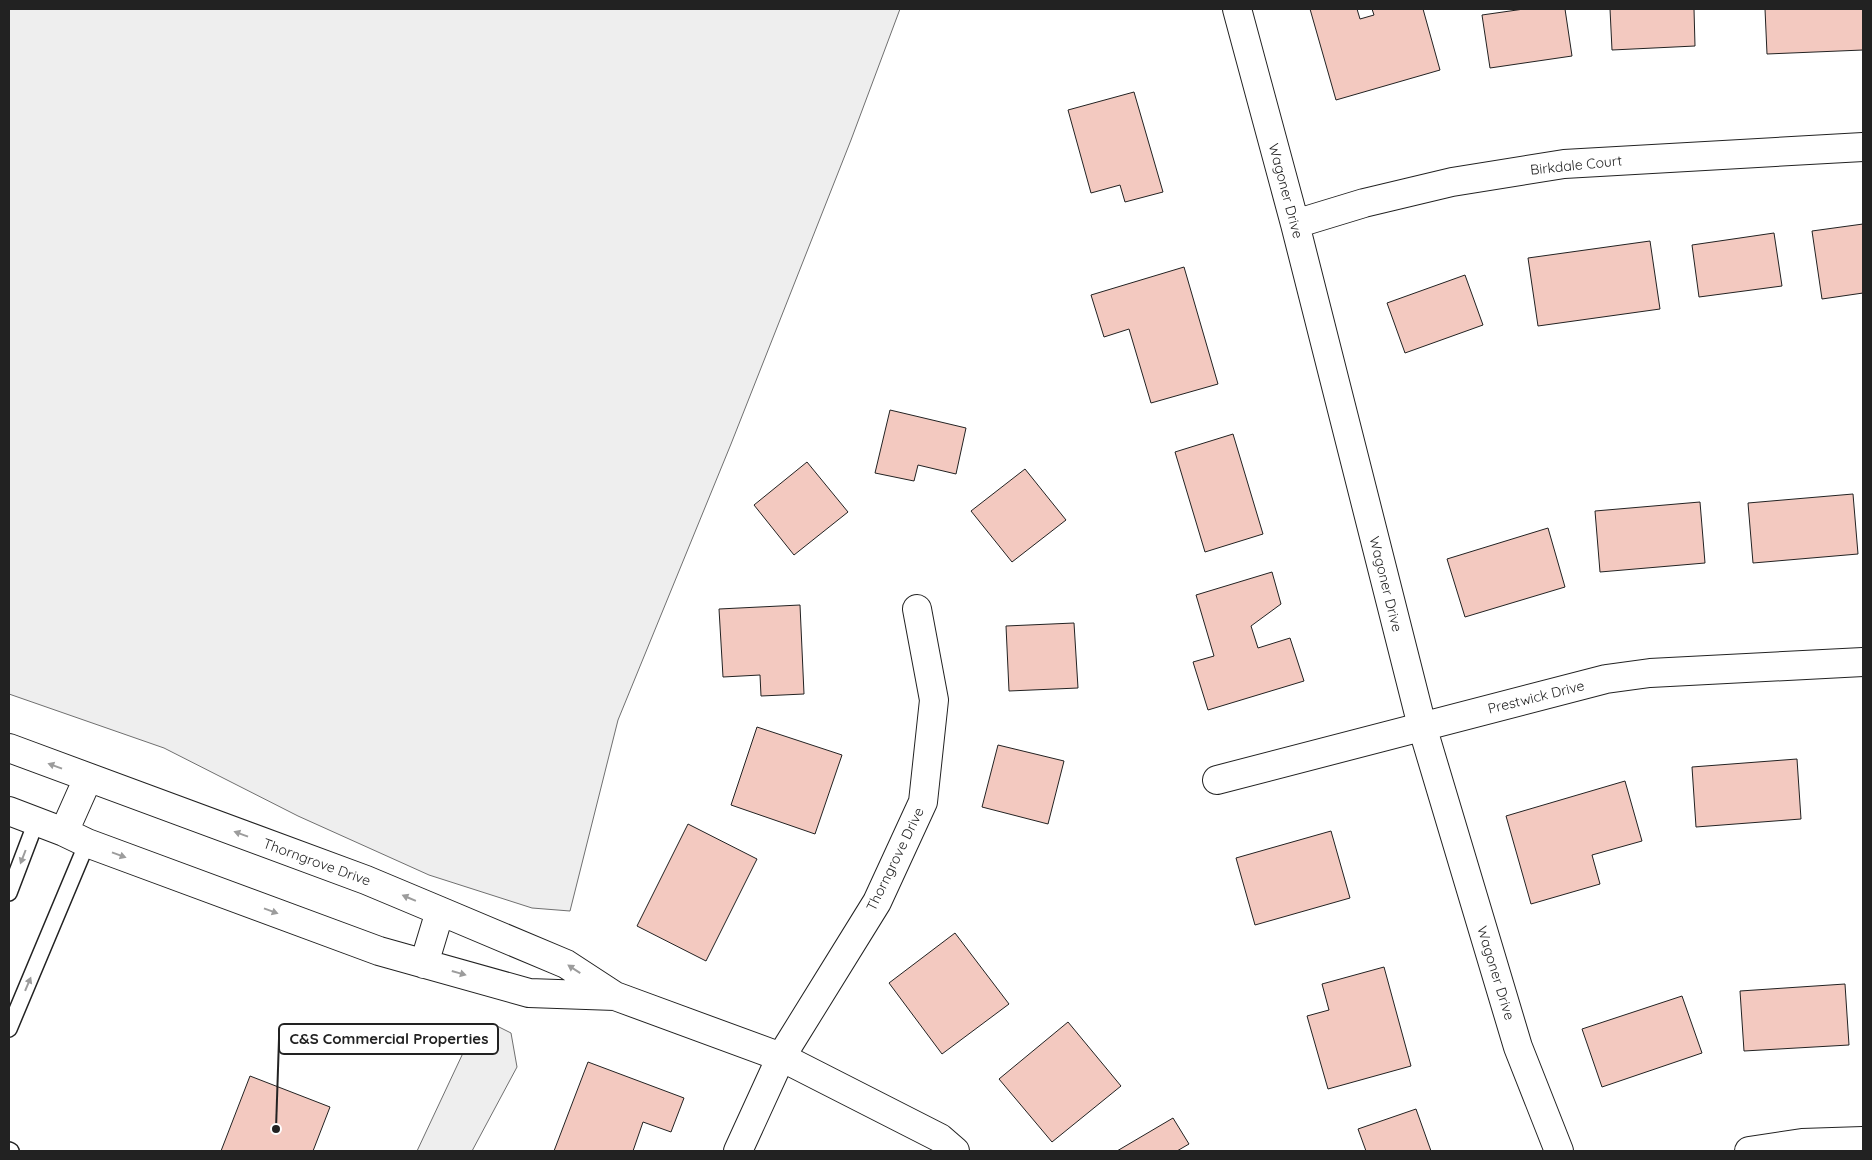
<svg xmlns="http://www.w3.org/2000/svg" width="1872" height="1160" font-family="Quicksand,sans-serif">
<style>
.green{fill:#eee;stroke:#6f6f6f}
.building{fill:#f3c9c0;stroke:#222}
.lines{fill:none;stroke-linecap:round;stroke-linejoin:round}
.service-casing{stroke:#222;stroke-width:18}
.minor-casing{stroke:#222;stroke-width:30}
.service{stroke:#fff;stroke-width:15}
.minor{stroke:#fff;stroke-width:28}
.oneway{fill:#9c9c9c}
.labels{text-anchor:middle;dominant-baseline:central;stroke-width:4;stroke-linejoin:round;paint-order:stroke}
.street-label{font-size:14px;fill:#222;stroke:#fff}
.leader{fill:none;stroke:#222;stroke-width:2}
.callout-dot{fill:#222;stroke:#fff;stroke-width:2}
.callout{fill:#fff;stroke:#222;stroke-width:2}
.callout-label{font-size:15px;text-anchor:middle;font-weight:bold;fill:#222}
</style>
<rect width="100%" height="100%" fill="#fff"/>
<!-- green -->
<path class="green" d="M9,9H900L851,140L731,444L618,720L570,911L532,908L429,875L298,816L164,748L9,694Z
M493,1024L511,1033L517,1067L472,1151H417L471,1036Z"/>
<!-- building -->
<path class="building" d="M1310,9H1357L1360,19L1374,15L1372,9H1423L1440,70L1336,100Z
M1524,9H1565L1572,56L1490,68L1482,15Z
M1610,9H1694L1695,46L1612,50Z
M1765,9H1863V50L1767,54Z
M1134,92L1163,192L1125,202L1120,185L1091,193L1068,110Z
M1863,224V293L1822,299L1812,231Z
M1774,233L1782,286L1699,297L1692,245Z
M1650,241L1660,309L1538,326L1528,258Z
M1184,267L1218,384L1151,403L1129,329L1104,337L1091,295Z
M1465,275L1483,325L1405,353L1387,303Z
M890,410L966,428L956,474L918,465L914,481L875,473Z
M1233,434L1263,534L1205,552L1175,452Z
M807,462L848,512L794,555L754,505Z
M1025,469L1066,520L1012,562L971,511Z
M1853,494L1858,554L1753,563L1748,503Z
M1700,502L1705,563L1600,572L1595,511Z
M1548,528L1565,587L1465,617L1447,559Z
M1272,572L1281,604L1251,626L1258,648L1290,638L1304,681L1208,710L1193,662L1214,656L1196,595Z
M800,605L804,694L761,696L760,675L723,677L719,609Z
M1074,623L1078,688L1009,691L1006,626Z
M757,727L842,755L815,834L731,805Z
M998,745L1064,761L1048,824L982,807Z
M1797,759L1801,819L1696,827L1692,767Z
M1625,781L1642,841L1592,855L1600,884L1531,904L1506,816Z
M688,824L757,859L706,961L637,926Z
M1331,831L1350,898L1255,925L1236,858Z
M955,933L1009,1004L942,1054L889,983Z
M1384,967L1411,1066L1328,1089L1307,1016L1329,1010L1322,984Z
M1845,984L1849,1045L1744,1051L1740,991Z
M1682,996L1702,1053L1602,1087L1582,1029Z
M1068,1022L1121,1086L1052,1142L999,1079Z
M588,1062L684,1098L671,1132L643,1122L633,1151H554Z
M250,1076L330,1107L313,1151H221Z
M1416,1109L1431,1151H1366L1358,1129Z
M1173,1118L1189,1144L1177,1151H1117Z"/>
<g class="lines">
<defs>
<path id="service" d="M9,893L36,822
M9,1029L87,843
M9,1150L11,1151"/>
<path id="minor" d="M1237,9L1295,224L1422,726L1518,1047L1559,1151
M1295,224L1364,203L1452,182L1564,164L1863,147
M9,748L366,880L440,911L566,964L615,996L781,1057L940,1138L955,1151
M1217,780L1606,679L1650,673L1863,662
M9,811L64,832L87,843L379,951L529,993L615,996
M64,832L88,778
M424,964L440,911
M738,1151L781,1057L877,902L923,802L934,700L917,609
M1749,1151L1802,1143L1863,1141"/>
</defs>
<!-- service casing -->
<use href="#service" class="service-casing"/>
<!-- minor casing -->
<use href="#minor" class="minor-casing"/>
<!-- service -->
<use href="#service" class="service"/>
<!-- minor -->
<use href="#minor" class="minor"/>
</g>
<!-- one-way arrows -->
<defs><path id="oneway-solid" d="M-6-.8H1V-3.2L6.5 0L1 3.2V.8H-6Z" transform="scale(1.25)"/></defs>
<g class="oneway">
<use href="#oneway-solid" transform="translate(55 766) rotate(-160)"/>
<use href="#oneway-solid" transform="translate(241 834) rotate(-160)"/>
<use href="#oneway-solid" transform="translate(119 855) rotate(20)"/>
<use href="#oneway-solid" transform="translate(23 857) rotate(111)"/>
<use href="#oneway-solid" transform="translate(409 898) rotate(-157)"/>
<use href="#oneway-solid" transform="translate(271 911) rotate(20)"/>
<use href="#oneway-solid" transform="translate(574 969) rotate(-147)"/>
<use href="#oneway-solid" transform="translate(459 973) rotate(16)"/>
<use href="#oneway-solid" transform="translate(28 984) rotate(-67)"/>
</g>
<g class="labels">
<!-- street labels -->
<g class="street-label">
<text transform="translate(1576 165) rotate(-6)">Birkdale Court</text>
<text transform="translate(1286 191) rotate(75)">Wagoner Drive</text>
<text transform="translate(1386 584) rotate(76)">Wagoner Drive</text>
<text transform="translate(1536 697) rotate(-14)">Prestwick Drive</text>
<text transform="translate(895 859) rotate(-64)">Thorngrove Drive</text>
<text transform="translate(317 862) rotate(20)">Thorngrove Drive</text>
<text transform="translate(1496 973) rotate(73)">Wagoner Drive</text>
</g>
</g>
<!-- callouts -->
<path class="leader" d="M276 1129L279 1039"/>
<circle class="callout-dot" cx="276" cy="1129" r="5"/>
<rect class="callout" x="279" y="1024" width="219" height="30" rx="5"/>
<g class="callout-label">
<text x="389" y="1044">C&amp;S Commercial Properties</text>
</g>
<!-- border -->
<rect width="1872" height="1160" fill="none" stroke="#222222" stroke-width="20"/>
</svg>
